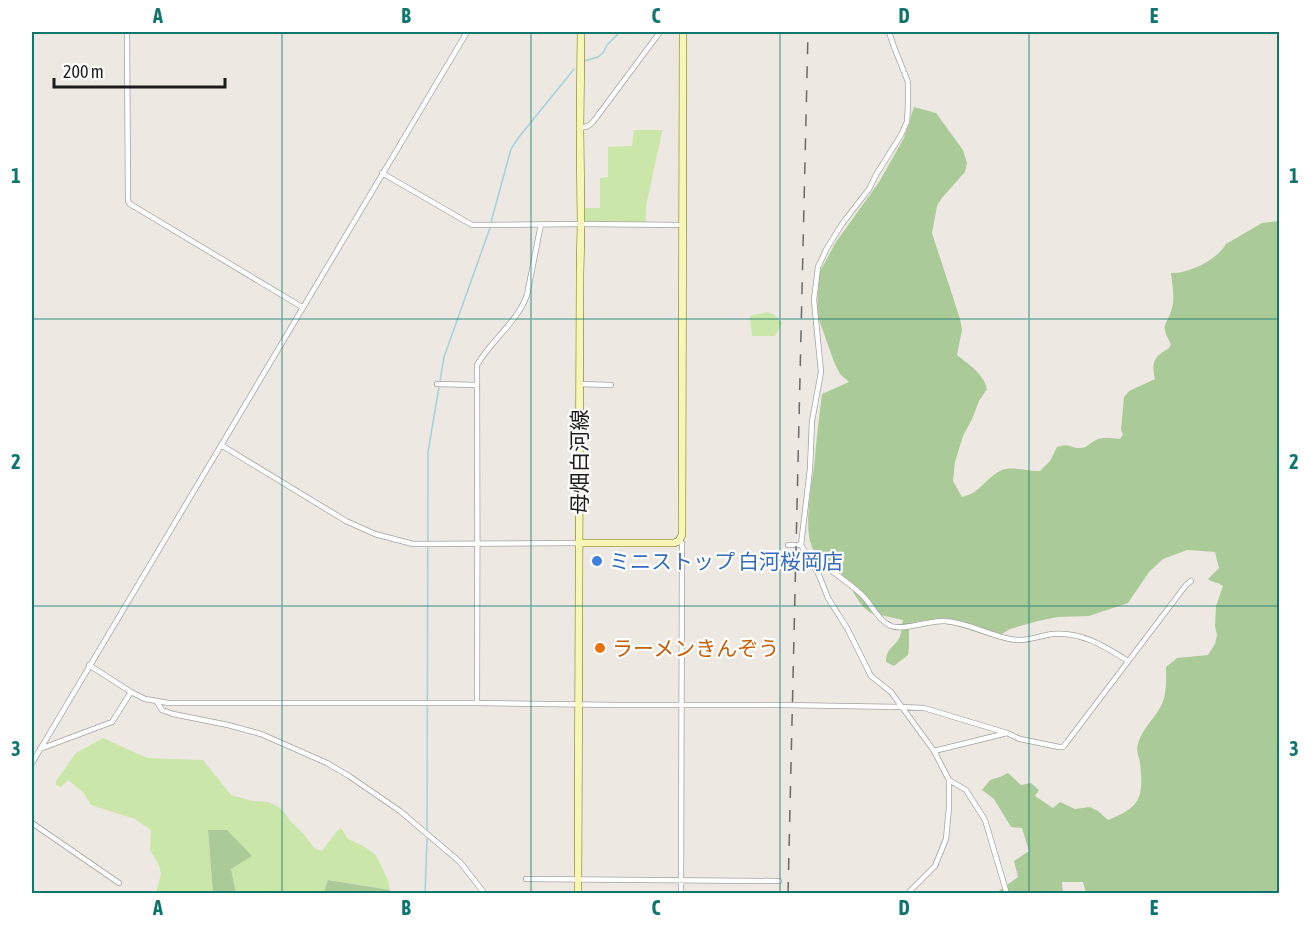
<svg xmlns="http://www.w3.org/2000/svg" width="1311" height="925" font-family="'Asap Condensed','Noto Sans JP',sans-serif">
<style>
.grass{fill:#cae6a8}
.forest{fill:#aacb98}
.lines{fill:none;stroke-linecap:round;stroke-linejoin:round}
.stream{stroke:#a3d1da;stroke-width:1.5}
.street-casing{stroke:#a3a3a3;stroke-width:6}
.secondary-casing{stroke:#696e08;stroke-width:8}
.street{stroke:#fff;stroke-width:4.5}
.secondary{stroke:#f7f6b6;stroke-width:7}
.rail{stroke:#6a6a6a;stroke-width:1.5;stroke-dasharray:12 12;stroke-linecap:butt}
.grid{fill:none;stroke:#0f766e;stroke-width:1.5;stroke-opacity:0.55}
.shop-dot{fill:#3f7fe0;stroke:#fff;stroke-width:2}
.food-dot{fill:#e8710a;stroke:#fff;stroke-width:2}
.labels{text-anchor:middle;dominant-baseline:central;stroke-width:4.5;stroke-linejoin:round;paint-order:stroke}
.street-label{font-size:21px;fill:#1c1c1c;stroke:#fff}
.shop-label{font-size:21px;fill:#366cbe;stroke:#fff;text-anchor:start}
.food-label{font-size:21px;fill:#c56008;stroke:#fff;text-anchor:start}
.neatline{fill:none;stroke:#0f766e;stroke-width:2}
.grid-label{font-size:20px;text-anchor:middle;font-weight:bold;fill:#0f766e}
</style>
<rect width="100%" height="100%" fill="#ede9e2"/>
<!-- grass -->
<path class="grass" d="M634,130H662V132L646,206V224L585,223V208H600V178L608,177V147L632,146Z
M767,312L774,315L782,323L775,336H752L750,316Z
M103,738L147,758L203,760L231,795L253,801L268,802L277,806L284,812L292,823L303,833L314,848L322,851L337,831L341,828L348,839L363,846L376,855L388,880L390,890L329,880L324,893H236L231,868L252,856L208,831L213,893H156L161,874L159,865L150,850L151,830L135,819L91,805L84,793L68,780L61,787L56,785V781L76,753Z"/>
<!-- forest -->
<path class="forest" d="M914,107L936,113L963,150L967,163L965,172L941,199L937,206L932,233L960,319L962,330L957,355C968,364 984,374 987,389L979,401L972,419L963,436L955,462L953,481L962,497C965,496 968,495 971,494C982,488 990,475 1002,470C1014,466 1027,472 1040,471L1050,461L1057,447C1071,442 1071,449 1081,448C1087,448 1090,443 1094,441C1102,436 1110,438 1119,439L1121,438L1123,434L1121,430L1124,397L1129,391L1155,379C1151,361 1154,357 1169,348L1171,344C1159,323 1167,327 1172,308C1175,298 1172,283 1171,273C1189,274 1218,259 1226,244L1262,223L1279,221V893H1086L1083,882H1062L1063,893H996L1018,877L1014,861L1029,851L1022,828L1011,827L994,799L982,790L990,780L1000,777L1008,773L1021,785L1031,783L1039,790L1035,796L1053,808L1060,802L1075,809L1090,807L1098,811L1108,820C1119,815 1132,811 1138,799C1143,789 1141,773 1140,762C1139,758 1137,753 1137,749C1139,731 1155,719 1162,704C1167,692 1166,679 1166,667L1177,658L1208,655L1215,644L1217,635L1215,626L1216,606L1223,586C1218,582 1213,583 1208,579L1219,568L1215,552L1187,550L1163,559L1149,572L1128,603L1089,616L1058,617L1038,621L1010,629L995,638L957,626L927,620L909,623V647L908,655L894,666L886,662C886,647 896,647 900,636C902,632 902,625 903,620L871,613C855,603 852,584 841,573C832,564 820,561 813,549C803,530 811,488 814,467C816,442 819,418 822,394L849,382L840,374L834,362L817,314L819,273L836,242L879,182L904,138Z
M208,830H227L252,856L231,869L236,893H213Z
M328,880L390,890V893H324Z"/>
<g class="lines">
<!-- stream -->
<path class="stream" d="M584,61L598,57L603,53L607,45L620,32
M491,222L511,149L519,137L574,69
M440,381L444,357L490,228
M427,830L428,464V452L439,387
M425,894L427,839"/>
<defs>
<path id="street" d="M127,32L128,201L130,204L302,307
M889,32L894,47L908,82V105L907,122L901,135L876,175L869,189L842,224L827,248L818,267L814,300L821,372L812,421L810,469L801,545L819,575L828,598L847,628L871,676L891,692L934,751L949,780V807L946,839L935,866L907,894
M580,128L588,126L593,122L660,32
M382,173L472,225L581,224L683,225
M437,384L477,385
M579,384L611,385
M221,445L346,521L375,534L413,544L578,543
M679,541L682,543L681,894
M788,545H801
M809,555C826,567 844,579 860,593C871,602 877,620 891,626C904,631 930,620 945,621C970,623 992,637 1016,640C1028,641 1040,636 1052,634C1081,631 1104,646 1128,661
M89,665L131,692L145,699L169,703H477L618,705H783L901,707L924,708L1007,733L1020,739L1059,747H1063L1067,742L1186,585L1191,581
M157,702L162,710L173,714L228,725L261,734L327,763L349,776L400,811L460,862L485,894
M477,703C477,590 478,478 477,365C491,340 517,323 527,295L541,224
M40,749L112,722L131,692
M934,751L1007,733
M32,763L467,32
M949,780L966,790L985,820L1007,894
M32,823L119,883
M526,879L779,881"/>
<path id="secondary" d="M578,543H674L679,541L682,535L683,32
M578,894L580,275L581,224L580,128L581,32"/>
</defs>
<!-- street casing -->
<use href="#street" class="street-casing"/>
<!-- secondary casing -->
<use href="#secondary" class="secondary-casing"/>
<!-- street -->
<use href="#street" class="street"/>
<!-- secondary -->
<use href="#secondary" class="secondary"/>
<!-- rail -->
<path class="rail" d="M788,894L808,32"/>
</g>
<!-- grid -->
<path class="grid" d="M282,32V894M531,32V894M780,32V894M1029,32V894M32,319H1280M32,606H1280"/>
<!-- markers -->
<circle class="shop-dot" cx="597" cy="561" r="6"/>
<circle class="food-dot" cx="600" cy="648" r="6"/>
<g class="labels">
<!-- street labels -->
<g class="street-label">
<text transform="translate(579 462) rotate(-90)">母畑白河線</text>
</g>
<!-- shop labels -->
<g class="shop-label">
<text x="609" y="561">ミニストップ 白河桜岡店</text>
</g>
<!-- food labels -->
<g class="food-label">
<text x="612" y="648">ラーメンきんぞう</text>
</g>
</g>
<!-- border -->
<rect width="1311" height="925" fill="none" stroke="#ffffff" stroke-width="66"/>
<!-- scale -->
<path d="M54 78v9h171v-9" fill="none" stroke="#1c1c1c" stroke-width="3"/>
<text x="63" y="78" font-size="18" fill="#1c1c1c" stroke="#ffffff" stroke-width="4.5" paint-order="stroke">200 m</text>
<rect x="33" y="33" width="1245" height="859" class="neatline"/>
<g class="grid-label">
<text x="158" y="23">A</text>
<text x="406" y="23">B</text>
<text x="656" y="23">C</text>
<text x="904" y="23">D</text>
<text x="1154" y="23">E</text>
<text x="16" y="183">1</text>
<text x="1294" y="183">1</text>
<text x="16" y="469">2</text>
<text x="1294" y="469">2</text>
<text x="16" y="756">3</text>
<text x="1294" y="756">3</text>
<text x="158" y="915">A</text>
<text x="406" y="915">B</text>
<text x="656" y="915">C</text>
<text x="904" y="915">D</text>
<text x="1154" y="915">E</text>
</g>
</svg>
